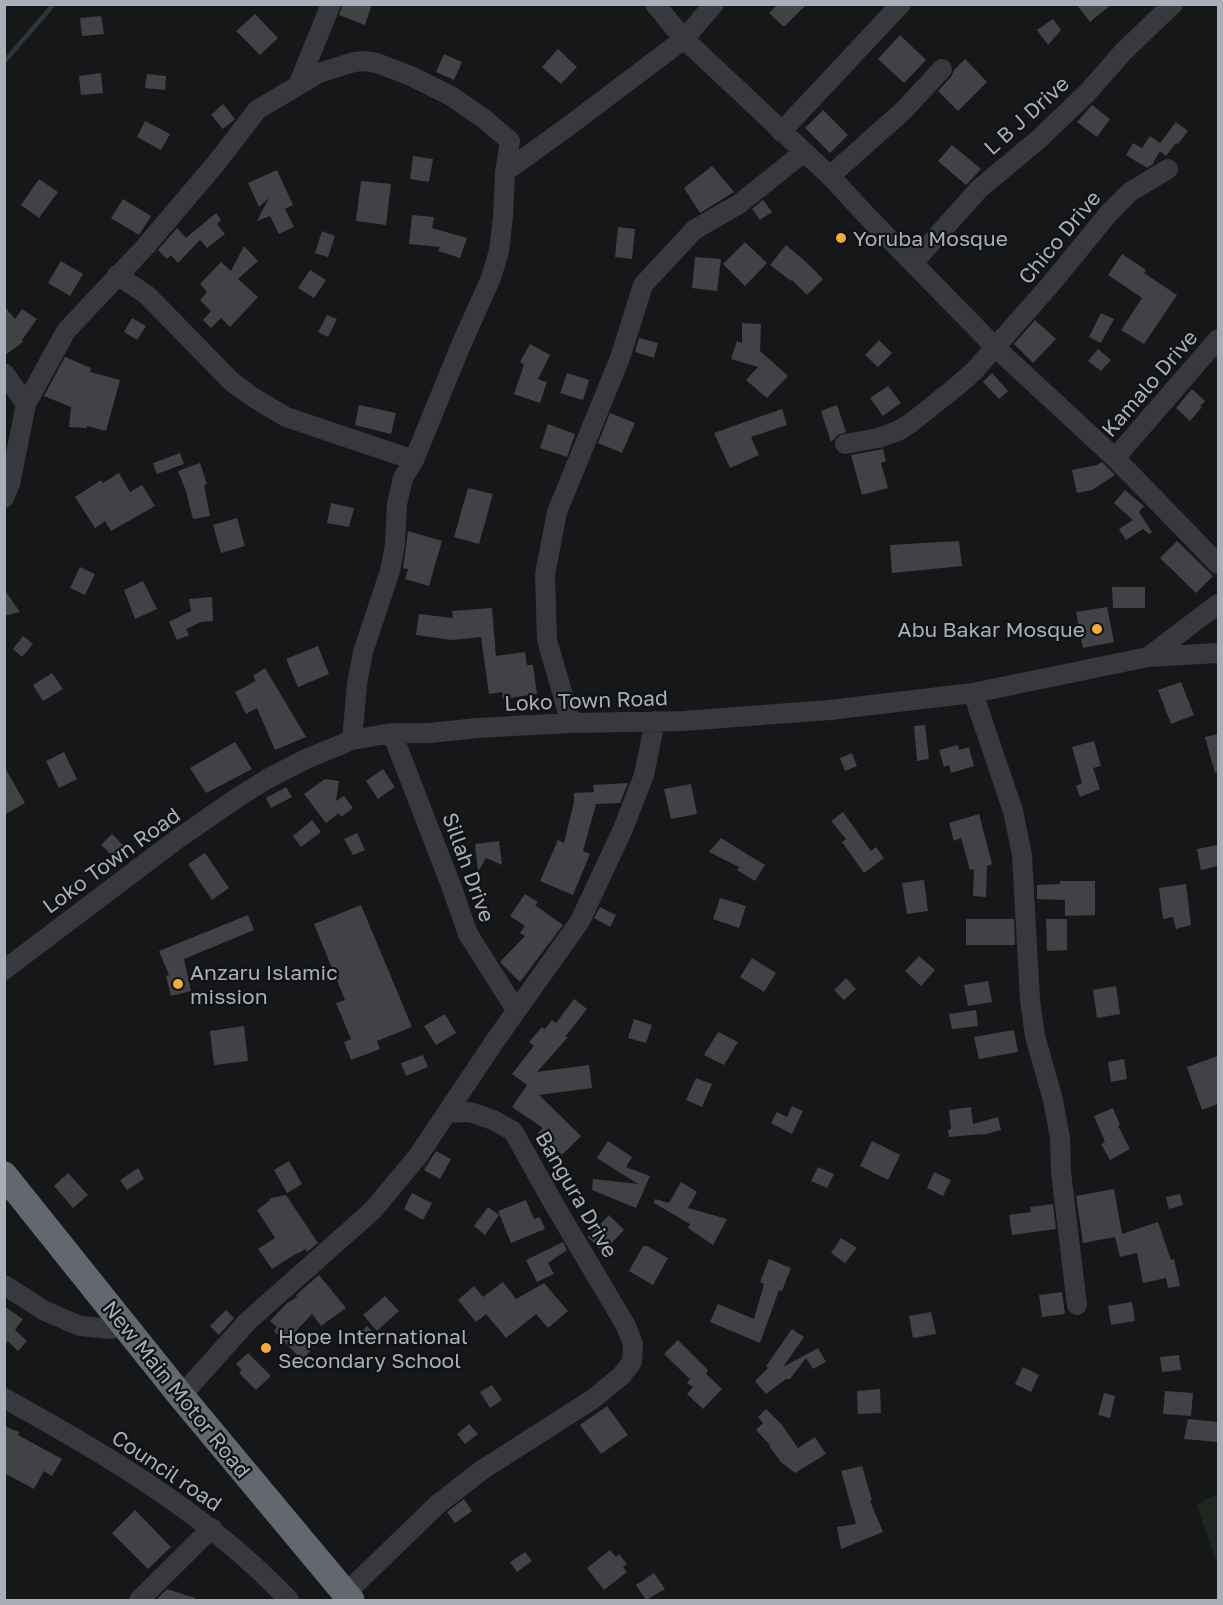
<svg xmlns="http://www.w3.org/2000/svg" width="1223" height="1605" font-family="'Golos Text',sans-serif">
<style>
.green{fill:#1e271f}
.lines{fill:none;stroke-linecap:round;stroke-linejoin:round}
.stream{stroke:#2c363d;stroke-width:4.5}
.building{fill:#404246}
.minor{stroke:#37393e;stroke-width:20}
.highway{stroke:#63676f;stroke-width:27}
.poi-dot{fill:#f3ac34;stroke:#111214;stroke-width:2}
.labels{text-anchor:middle;dominant-baseline:central;stroke-width:4.5;stroke-linejoin:round;paint-order:stroke}
.street-label{font-size:21px;fill:#a9aeb8;stroke:#111214}
.poi-label{font-size:21px;fill:#a9aeb8;stroke:#111214;text-anchor:start}
</style>
<rect width="100%" height="100%" fill="#161719"/>
<!-- green -->
<path class="green" d="M1218,1493V1567L1197,1505Z"/>
<g class="lines">
<!-- stream -->
<path class="stream" d="M4,62L54,4"/>
</g>
<!-- building -->
<path class="building" d="M343,4H372L365,25L339,15Z
M778,4H807L784,27L769,13Z
M1076,4H1112L1090,22Z
M255,14L278,38L260,55L236,31Z
M101,16L104,34L82,36L80,18Z
M1053,19L1061,30L1048,45L1037,30Z
M900,35L926,60L904,83L878,59Z
M558,49L577,67L561,84L542,67Z
M444,54L462,62L454,80L436,72Z
M965,59L987,82L958,111L938,91L951,77L954,70Z
M101,73L103,93L81,95L79,76Z
M147,74L166,76L165,90L145,88Z
M223,104L235,119L223,129L211,115Z
M1092,105L1110,119L1097,137L1077,122Z
M823,110L848,135L830,153L805,128Z
M145,121L170,134L161,150L137,137Z
M1176,122L1188,131L1178,144L1176,143L1166,156L1160,151L1152,165L1147,168L1126,155L1133,143L1142,148L1150,136L1160,143Z
M952,145L981,169L966,185L938,161Z
M413,156L433,159L429,182L410,179Z
M712,166L734,192L700,213L684,188Z
M277,170L293,205L285,209L294,227L279,234L270,216L257,221L269,198L259,207L248,183Z
M39,179L58,192L39,218L21,205Z
M361,181L391,184L386,225L356,221Z
M123,199L151,216L139,235L111,218Z
M763,200L772,212L760,220L752,209Z
M216,213L221,220L217,224L225,234L207,248L200,240L178,263L171,255L167,259L158,250L177,228L186,238Z
M412,215L434,217L432,228L467,238L460,258L438,251L440,247L409,244Z
M618,227L635,229L632,259L615,257Z
M322,231L335,236L328,257L315,253Z
M745,242L767,263L745,286L723,264Z
M786,245L806,262L823,279L807,295L792,280L791,281L770,265Z
M244,246L258,261L238,279L258,297L230,327L221,318L211,328L203,320L211,311L200,300L207,292L200,284L221,262L231,271Z
M1122,254L1146,270L1144,273L1177,295L1144,344L1121,330L1142,298L1108,275Z
M695,257L721,259L717,291L692,288Z
M61,261L83,274L70,296L48,283Z
M310,270L326,280L314,298L298,288Z
M4,306L15,319L22,309L37,319L22,340L23,342L4,356Z
M1101,313L1114,319L1101,343L1089,337Z
M327,315L337,319L328,337L318,332Z
M132,318L146,326L137,340L124,332Z
M1035,320L1056,339L1033,363L1014,344Z
M742,323L761,324L760,351L788,376L767,398L746,380L758,367L731,359L737,341L742,343Z
M639,338L658,343L654,358L635,352Z
M879,340L892,353L878,367L865,355Z
M530,344L550,355L538,379L547,382L540,403L514,394L524,365L520,362Z
M1098,349L1111,360L1101,371L1088,361Z
M65,357L91,368L90,372L120,380L106,431L87,426V428L69,427L71,407L44,396Z
M567,373L589,380L583,400L560,393Z
M992,373L1008,391L999,399L983,382Z
M888,386L901,403L883,416L870,398Z
M1192,389L1205,401L1200,406L1202,407L1190,421L1176,408Z
M359,405L396,413L391,434L355,425Z
M837,405L846,432L838,435L831,442L821,411Z
M782,409L787,425L751,437L759,455L730,468L714,433Z
M610,413L635,423L622,453L598,443Z
M548,424L575,434L567,457L540,448Z
M883,449L886,461L881,463L888,488L862,495L851,455Z
M180,453L184,464L157,474L153,463Z
M1102,462L1115,475L1092,490L1077,493L1072,470L1097,465Z
M200,463L207,484L204,485L210,516L193,519L186,491L178,471Z
M119,473L130,492L142,485L155,506L111,531L105,521L95,528L75,497L101,480L103,483Z
M468,488L493,494L479,544L454,537Z
M1125,490L1144,506L1139,512L1152,532L1149,534L1143,529L1126,540L1119,529L1133,520L1114,503Z
M331,503L354,508L349,527L327,523Z
M237,518L245,546L221,553L213,525Z
M408,531L442,541L429,586L405,579L408,569L403,568Z
M959,541L962,566L892,573L890,545Z
M1177,541L1213,576L1196,593L1160,558Z
M80,567L95,574L85,595L70,588Z
M143,581L157,609L135,619L124,590Z
M1112,587H1145V608H1113Z
M4,589L20,612L4,616Z
M212,597L213,621L201,622L186,629L189,635L177,640L169,622L191,611L189,599Z
M1107,607L1114,642L1083,648L1076,612Z
M492,608L496,656L525,652L527,665H533L537,694L503,699L502,692L489,694L481,637L452,640L416,635L419,614L453,618L452,611Z
M23,636L33,644L22,657L13,649Z
M318,646L329,674L298,687L286,659Z
M265,668L306,737L275,750L257,708L246,714L235,692L256,681L253,676Z
M52,673L63,689L43,701L33,685Z
M1181,682L1194,715L1171,724L1158,690Z
M925,725L929,759L917,761L914,726Z
M1218,734V772L1215,773L1205,737Z
M1094,741L1101,766L1093,768L1100,789L1080,797L1076,786L1082,783L1072,747Z
M235,742L252,769L206,793L190,768Z
M958,745L959,750L969,747L974,766L951,773L949,765L944,767L939,750Z
M64,752L77,779L59,788L46,761Z
M852,753L857,766L845,771L840,758Z
M4,766L25,803L4,815Z
M383,769L395,787L378,799L366,781Z
M325,779L339,781L336,801L344,796L353,808L341,817L339,813L326,823L304,794Z
M628,783L620,803L596,804L583,851L590,854L573,895L540,881L558,840L564,843L574,802V793L594,792L593,785Z
M691,784L697,814L671,819L664,789Z
M286,787L292,797L271,808L266,798Z
M843,812L871,851L876,847L884,858L864,873L842,842L846,839L831,821Z
M979,814L992,864L987,866L986,897L973,896L974,869L970,870L961,838L954,841L949,823Z
M312,820L321,832L301,847L293,836Z
M357,833L365,850L353,855L344,839Z
M112,834L127,849L117,860L101,845Z
M721,838L765,865L755,881L737,870L739,867L709,852Z
M499,841L502,865L486,858L478,872L475,844Z
M1218,845V866L1201,870L1197,849Z
M205,853L229,888L212,900L188,864Z
M924,880L928,911L907,914L902,883Z
M1060,881H1095V915L1065,916V900L1037,899V885L1060,884Z
M1186,884L1191,925L1176,929L1173,917L1163,919L1159,888Z
M525,894L538,902L535,905L563,925L520,982L500,962L525,936L520,933L525,926L510,916Z
M720,898L746,906L739,928L713,919Z
M361,905L412,1027L377,1041L380,1049L351,1060L344,1042L351,1039L336,1003L345,1000L314,924Z
M600,907L616,915L610,927L594,918Z
M248,915L254,930L184,959L191,991L171,996L166,976L169,975L159,951Z
M966,919H1014L1015,945H966Z
M1046,919H1067V950L1047,951Z
M919,956L935,970L921,986L905,971Z
M752,958L776,973L764,992L740,977Z
M846,978L856,989L844,1000L834,990Z
M988,981L992,1002L968,1006L964,985Z
M1116,986L1120,1014L1097,1018L1093,990Z
M574,999L587,1009L565,1037H568L537,1072L589,1065L592,1088L539,1095L581,1136L562,1155L538,1133L543,1128L512,1107L527,1085L512,1074L534,1046L529,1042L542,1027L545,1029L552,1020L556,1023Z
M976,1010L978,1026L952,1029L949,1014Z
M445,1014L456,1033L436,1045L424,1026Z
M634,1019L652,1025L646,1043L628,1038Z
M244,1026L248,1061L214,1065L210,1031Z
M1014,1030L1018,1052L979,1059L974,1037Z
M718,1032L738,1042L724,1065L704,1055Z
M423,1055L428,1067L406,1076L401,1063Z
M1218,1056V1104L1202,1110L1187,1067Z
M1124,1059L1127,1079L1111,1082L1108,1062Z
M696,1078L712,1084L702,1107L686,1100Z
M792,1106L803,1111L792,1134L771,1123L777,1112L787,1117Z
M971,1107L973,1124L998,1117L1001,1130L983,1135V1134L949,1137L948,1130L951,1129L949,1110Z
M1113,1108L1120,1125L1118,1126L1130,1149L1110,1160L1101,1144L1105,1142L1094,1116Z
M608,1141L632,1157L626,1167L650,1176L636,1208L592,1190L593,1179L638,1184L597,1158Z
M872,1141L900,1155L888,1180L860,1166Z
M436,1151L451,1159L440,1179L424,1170Z
M289,1161L302,1184L287,1193L274,1170Z
M818,1167L834,1174L827,1188L811,1181Z
M138,1168L144,1179L127,1190L120,1180Z
M934,1172L951,1180L943,1196L927,1188Z
M68,1173L88,1195L73,1208L54,1186Z
M681,1182L697,1192L688,1208L727,1219L713,1245L688,1228L690,1224L654,1203L655,1199L669,1203Z
M1114,1189L1122,1234L1158,1222L1171,1260L1174,1259L1180,1286L1168,1288L1166,1278L1143,1283L1137,1253L1120,1257L1115,1237L1083,1243L1076,1196Z
M412,1193L432,1203L423,1220L404,1209Z
M1180,1194L1183,1205L1169,1209L1166,1197Z
M286,1195L318,1243L307,1252L305,1249L297,1254V1253L272,1269L258,1249L275,1238L257,1210L268,1202L271,1198Z
M526,1200L534,1219L540,1217L545,1229L511,1243L498,1211Z
M1053,1204L1056,1229L1012,1235L1009,1215L1031,1212L1030,1207Z
M488,1207L499,1215L485,1235L474,1226Z
M609,1215L624,1230L603,1252L588,1237Z
M841,1238L857,1248L845,1263L831,1253Z
M563,1242L567,1250L548,1263L554,1274L537,1282L526,1260Z
M643,1246H647L668,1258L653,1285L629,1271Z
M769,1259L791,1268L782,1291L779,1290L760,1343L710,1322L718,1304L754,1319L764,1284L760,1282Z
M319,1275L346,1308L321,1326L312,1314L295,1332L313,1348L302,1360L274,1331L277,1327L270,1321L286,1304L297,1297L296,1295Z
M503,1282L516,1299L544,1283L568,1311L548,1328L536,1314L506,1338L486,1314L476,1322L458,1300L474,1286L483,1297Z
M1062,1292L1065,1314L1042,1317L1039,1295Z
M385,1296L399,1311L377,1331L363,1315Z
M1132,1302L1135,1321L1111,1325L1108,1306Z
M4,1306L23,1319L15,1330L27,1341L18,1351L8,1341L4,1345Z
M226,1310L234,1318L219,1335L210,1326Z
M931,1312L936,1334L913,1338L909,1316Z
M367,1326L379,1338L370,1346L359,1335Z
M792,1329L804,1337L783,1367L818,1348L826,1362L813,1369L806,1358L790,1379H786L766,1394L755,1381L768,1368L766,1366Z
M678,1340L708,1370L706,1374L722,1389L703,1409L687,1394L693,1387L687,1383L690,1379L664,1354Z
M248,1353L271,1376L256,1390L239,1373L242,1370L236,1364Z
M1179,1355L1181,1370L1162,1372L1160,1357Z
M1023,1367L1039,1375L1031,1392L1015,1384Z
M492,1385L502,1400L490,1408L480,1392Z
M880,1389L881,1413L858,1414L857,1391Z
M1165,1391L1193,1393L1191,1416L1163,1414Z
M1104,1393L1115,1396L1110,1418L1098,1415Z
M607,1406L628,1435L601,1454L580,1425Z
M766,1409L782,1425L798,1448L815,1437L826,1454L795,1473L781,1462L769,1446L770,1445L756,1430L763,1423L758,1417Z
M1188,1419L1218,1422V1442L1184,1439Z
M469,1424L478,1434L465,1444L457,1434Z
M4,1426L19,1432L18,1435L62,1459L52,1476L44,1471L34,1489L4,1473Z
M862,1466L872,1500L870,1501L883,1532L841,1549L837,1527L856,1524L841,1471Z
M464,1499L472,1511L455,1523L447,1512Z
M135,1510L171,1547L148,1569L112,1533Z
M610,1550L616,1557L619,1554L627,1564L623,1567L627,1572L604,1590L587,1568Z
M525,1552L532,1561L517,1572L510,1562Z
M654,1573L665,1589L646,1600L636,1585Z
M167,1589L195,1598V1600H156Z"/>
<g class="lines">
<!-- minor -->
<path class="minor" d="M655,4L684,39L830,176L868,217L995,347L1115,458L1218,564
M299,83L331,4
M781,132L901,4
M505,172L566,128L684,39L714,4
M830,176L903,111L942,69
M913,263L979,189L1039,139L1088,92L1124,51L1173,4
M117,275L147,295L231,381L251,396L286,417L414,460
M4,373L26,404
M845,444L878,438L898,431L912,422L956,387L975,370L1050,285L1109,213L1130,192L1168,169
M1115,458L1218,339
M4,498L10,484L26,404L66,331L145,247L218,161L257,110L319,73L354,62L364,61L377,63L411,76L451,96L483,118L510,141L505,172L503,217L499,251L491,278L461,345L414,460L403,478L397,504L395,544L390,571L363,652L357,684L352,740
M1148,657L1218,653
M973,693L1013,811L1022,855L1030,1000L1035,1036L1053,1100L1060,1138L1061,1172L1077,1305
M571,723L547,640L545,574L557,512L620,358L643,285L694,230L739,204L804,152
M392,733L452,888L468,934L516,1010
M4,970L176,840L237,798L267,779L306,759L352,740L392,733H430L477,728L571,723L683,721L830,710L973,693L1148,657L1218,604
M4,1285L45,1311L80,1326L111,1329
M181,1396L248,1321L373,1210L418,1156L497,1038L580,921L623,829L644,775L655,721
M4,1398C109,1456 206,1513 289,1600
M346,1593L438,1504L482,1470L593,1399L621,1376L632,1362L633,1344L626,1326L555,1206L513,1131L493,1120L470,1112L447,1113
M139,1600L212,1528"/>
<!-- highway -->
<path class="highway" d="M4,1175L181,1396L351,1600"/>
</g>
<!-- markers -->
<g class="poi-dot">
<circle cx="841" cy="238" r="6"/>
<circle cx="1097" cy="629" r="6"/>
<circle cx="178" cy="984" r="6"/>
<circle cx="266" cy="1348" r="6"/>
</g>
<g class="labels">
<!-- street labels -->
<g class="street-label">
<text transform="translate(1026 115) rotate(-42)">L B J Drive</text>
<text transform="translate(1059 237) rotate(-50)">Chico Drive</text>
<text transform="translate(1149 383) rotate(-49)">Kamalo Drive</text>
<text transform="translate(586 700) rotate(-2)">Loko Town Road</text>
<text transform="translate(111 860) rotate(-36)">Loko Town Road</text>
<text transform="translate(469 867) rotate(70)">Sillah Drive</text>
<text transform="translate(577 1194) rotate(60)">Bangura Drive</text>
<text transform="translate(177 1389) rotate(51)">New Main Motor Road</text>
<text transform="translate(167 1470) rotate(34)">Council road</text>
</g>
<!-- poi labels -->
<g class="poi-label">
<text x="853" y="238">Yoruba Mosque</text>
<text x="1085" y="629" text-anchor="end">Abu Bakar Mosque</text>
<text x="190" y="972">Anzaru Islamic<tspan x="190" dy="24">mission</tspan></text>
<text x="278" y="1336">Hope International<tspan x="278" dy="24">Secondary School</tspan></text>
</g>
</g>
<!-- border -->
<rect width="1223" height="1605" fill="none" stroke="#a9aeb8" stroke-width="12"/>
</svg>
